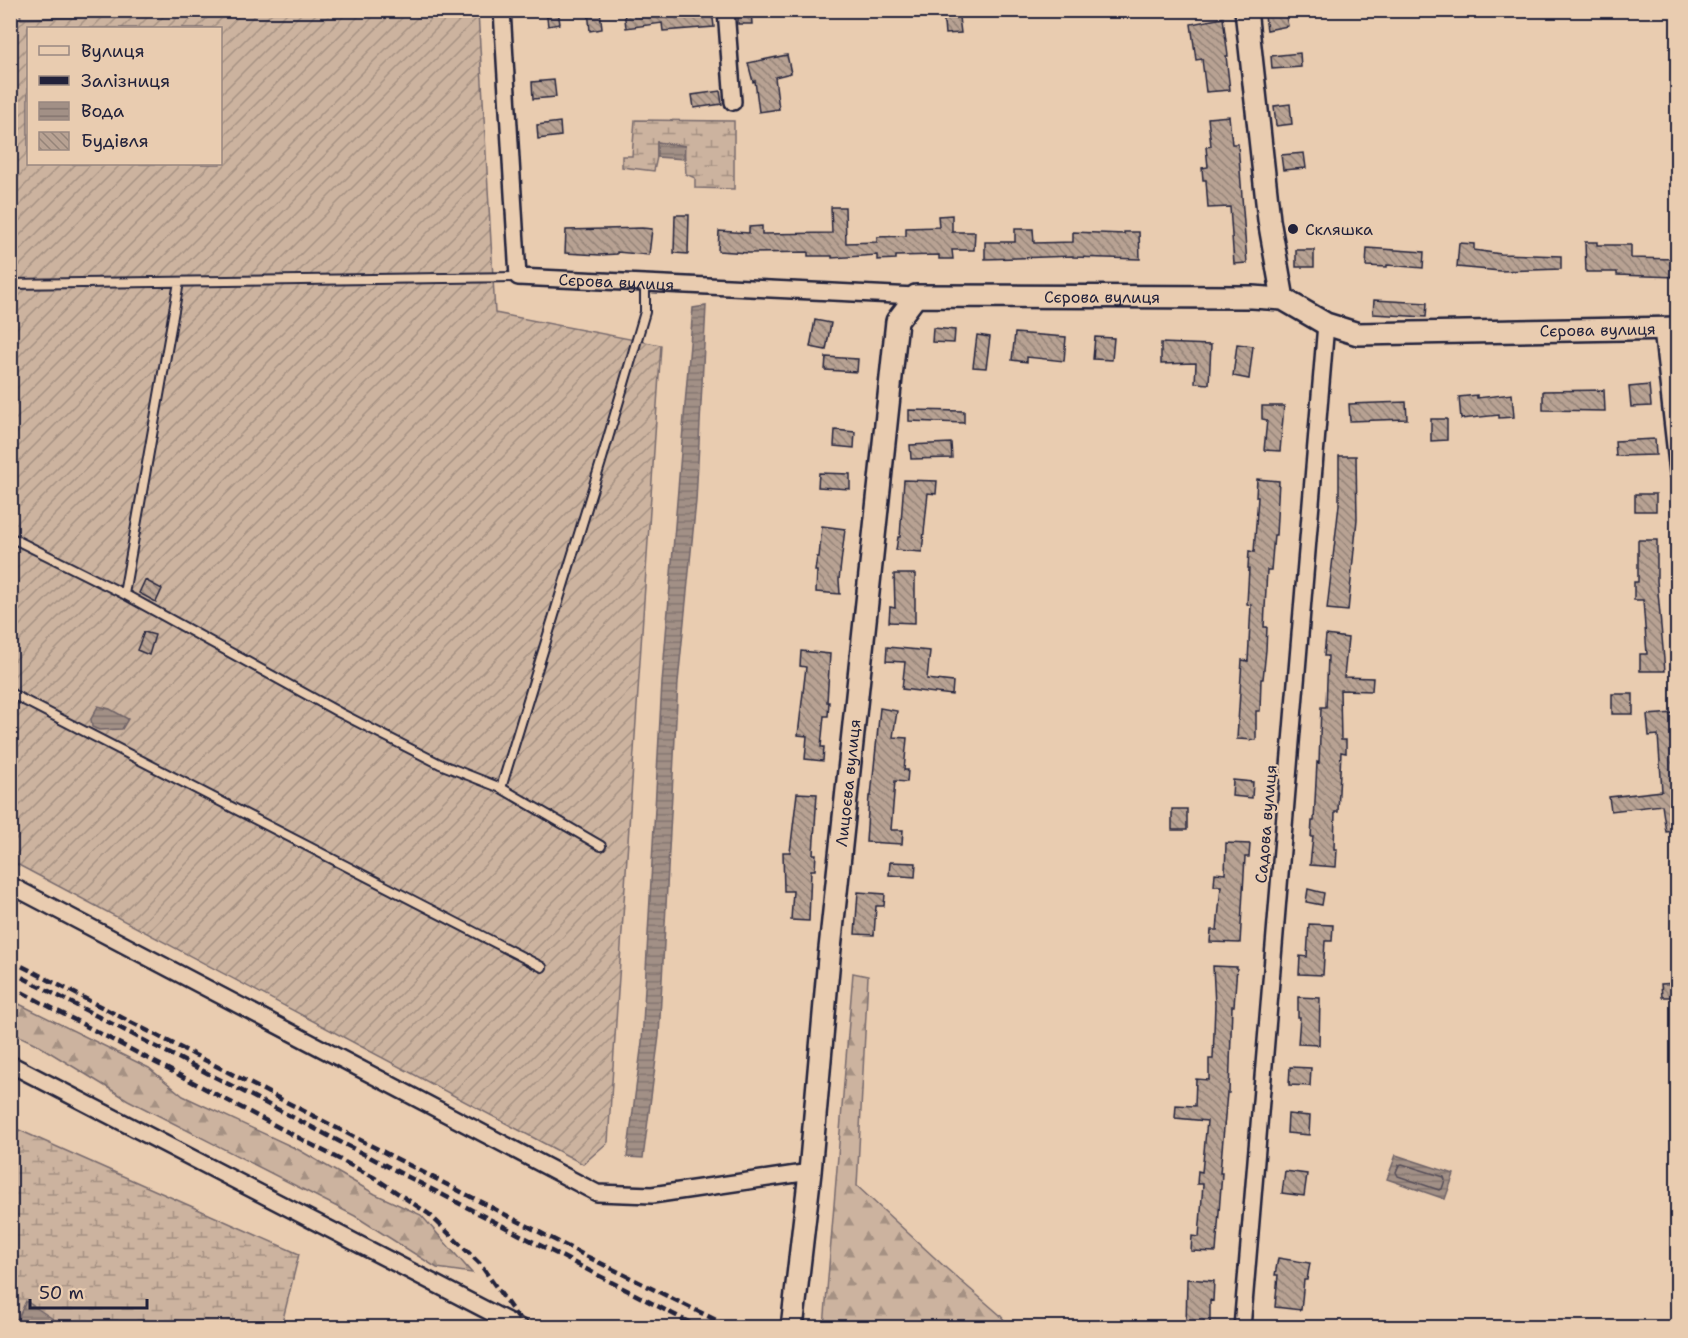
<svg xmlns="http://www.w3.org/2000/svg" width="1688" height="1338" font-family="'Shantell Sans',sans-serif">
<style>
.forest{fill:url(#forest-firs);stroke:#776a6d;stroke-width:1.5}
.wetland{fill:url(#wetland-marsh);stroke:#776a6d;stroke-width:1.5}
.garden{fill:url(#garden-furrows);stroke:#776a6d;stroke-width:1.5;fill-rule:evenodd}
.water{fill:url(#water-rules);stroke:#6f6468;stroke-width:1.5}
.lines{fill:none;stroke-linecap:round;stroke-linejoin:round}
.shore{stroke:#554e59;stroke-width:1.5}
.building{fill:url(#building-back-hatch);stroke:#22223b;stroke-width:1.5}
.lane-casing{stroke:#22223b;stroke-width:12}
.street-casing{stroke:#22223b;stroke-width:20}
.secondary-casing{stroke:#22223b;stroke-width:26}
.lane{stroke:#e9ccb0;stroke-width:8}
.street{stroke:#e9ccb0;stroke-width:15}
.secondary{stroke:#e9ccb0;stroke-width:21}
.rail{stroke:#22223b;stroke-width:4.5;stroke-dasharray:9 4.5;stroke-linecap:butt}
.poi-dot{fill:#22223b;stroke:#e9ccb0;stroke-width:2}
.labels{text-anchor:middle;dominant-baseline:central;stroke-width:4.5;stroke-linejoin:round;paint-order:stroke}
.poi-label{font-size:16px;fill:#22223b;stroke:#e9ccb0;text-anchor:start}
.street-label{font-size:16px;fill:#22223b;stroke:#e9ccb0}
</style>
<defs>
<pattern id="forest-firs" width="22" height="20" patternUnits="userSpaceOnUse" patternTransform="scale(1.5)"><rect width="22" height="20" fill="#ccb39f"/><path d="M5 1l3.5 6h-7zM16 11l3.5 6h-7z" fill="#a59183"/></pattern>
<pattern id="wetland-marsh" width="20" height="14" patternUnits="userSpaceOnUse" patternTransform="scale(1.5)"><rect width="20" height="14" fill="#ccb39f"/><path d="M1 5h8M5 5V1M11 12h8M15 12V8" fill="none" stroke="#a59183"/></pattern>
<pattern id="garden-furrows" width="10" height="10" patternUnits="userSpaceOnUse" patternTransform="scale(1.5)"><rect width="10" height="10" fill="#ccb39f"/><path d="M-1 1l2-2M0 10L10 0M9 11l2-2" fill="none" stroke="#a59183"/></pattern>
<pattern id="water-rules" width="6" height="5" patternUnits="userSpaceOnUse" patternTransform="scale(1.5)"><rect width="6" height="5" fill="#a29086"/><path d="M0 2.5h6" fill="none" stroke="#84756f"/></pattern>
<pattern id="building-back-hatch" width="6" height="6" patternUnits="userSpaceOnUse" patternTransform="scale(1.5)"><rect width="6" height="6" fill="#b8a293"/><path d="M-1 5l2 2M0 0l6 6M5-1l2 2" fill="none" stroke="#958479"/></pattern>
</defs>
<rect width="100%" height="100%" fill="#e9ccb0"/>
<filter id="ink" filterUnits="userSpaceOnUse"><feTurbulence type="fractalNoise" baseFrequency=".0167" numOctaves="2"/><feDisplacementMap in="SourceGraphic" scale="12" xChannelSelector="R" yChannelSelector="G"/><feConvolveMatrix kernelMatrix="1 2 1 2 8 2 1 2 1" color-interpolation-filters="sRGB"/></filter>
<g filter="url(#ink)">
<!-- forest -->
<path class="forest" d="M853,973L868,976L857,1186L947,1269L1000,1315L1010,1327H824Z
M11,1000L149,1068L183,1096L299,1150L375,1194L421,1215L472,1273L437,1268L355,1216L128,1100L36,1044L11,1032Z"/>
<!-- wetland -->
<path class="wetland" d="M635,120L734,121V189L695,188V178L686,174L684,146L657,142V157L654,171L622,167V156H632Z
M10,1126L299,1254L281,1327H11Z"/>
<!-- garden -->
<path class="garden" d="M10,11H20L21,19L310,11H478L495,313L661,345L608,1142L583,1164L11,861ZM28,28H220V164H28Z"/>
<!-- water -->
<path class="water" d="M657,142L685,146L684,159L657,157Z
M706,306L696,501L678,682L659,1036L643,1158L627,1157L642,1042L662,683L693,308Z
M98,706L110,709L128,719L122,729L99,730L92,727L91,719Z
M1396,1155L1454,1174L1445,1199L1387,1179Z
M26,1301L56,1321L50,1327H14Z"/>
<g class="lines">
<!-- shore -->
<path class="shore" d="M1402,1164L1444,1177L1445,1180L1442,1189L1439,1190L1398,1176L1396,1172L1399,1165Z"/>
</g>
<!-- building -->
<path class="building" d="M546,10H558L560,24L548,26Z
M588,10H600L602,29L590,31Z
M624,10H712L714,27L663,31L662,23L626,28Z
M738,10H751L752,24H738Z
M943,10H958L961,33L945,34Z
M1285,12L1288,26L1267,30L1265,16Z
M1223,18L1228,56H1226L1230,90L1206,92L1202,59L1196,60L1191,24Z
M1300,53L1301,67L1272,69L1271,56Z
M787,55L791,73L775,77L779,109L759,112L755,81L753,82L748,63Z
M554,80L556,97L533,99L532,82Z
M720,91L722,104L694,108L692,95Z
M1290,104L1292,124L1276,126L1274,106Z
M1229,116L1232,144H1238L1247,263L1234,264L1230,207L1208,208L1206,180H1203L1202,168L1208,167L1206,147L1211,146L1208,118Z
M560,122L561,136L538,139L537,125Z
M1304,153L1306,168L1283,170L1281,155Z
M831,207H845L846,243L877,242V237L906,236V228L939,227L938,216L952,215V232H975L974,250H952L953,259H939V255L896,256V259L877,260V255L832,258V256H808V252L749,253L718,251L719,231L749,233V227L762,226V234L832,233Z
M675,215H689L688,254L674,253Z
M642,228L652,229L649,255L617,252V254L600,255L565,253L566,230Z
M1015,229H1033L1034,243L1073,242V232L1124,234V232H1139L1140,259L1073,257V256L985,259V242H1015Z
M1585,242H1597V245H1631V258L1677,259V277L1617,275V272H1586Z
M1459,243L1474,244V250L1501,254L1561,256V269L1500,271L1457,267Z
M1367,248L1424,252L1423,268L1387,265V267L1366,266Z
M1296,250H1314V267H1296Z
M1374,300L1427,303L1426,317L1373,314Z
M815,320L831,323L826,350L810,347Z
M933,328L955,330L954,343L932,342Z
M1015,333L1066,337L1064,361L1027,357V362L1012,360Z
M977,335L990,337L986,368L973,367Z
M1095,337L1114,338L1112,360L1093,359Z
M1161,343L1211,345L1209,384L1195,383L1196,363L1161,364Z
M1237,344L1253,346L1249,379L1233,376Z
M826,357L858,359L857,372L825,370Z
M1649,385L1651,406L1631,407L1629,387Z
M1604,390L1605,411L1543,410V391Z
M1512,394L1514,417L1499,418V415L1461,419L1459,397L1477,395V398Z
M1406,402L1407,419L1350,421L1349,404Z
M1262,406H1284L1280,451L1264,450L1267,420L1262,419Z
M909,410L964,411V423L909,421Z
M1431,419H1447V440L1431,441Z
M835,430L855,432L854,448L834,446Z
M1655,439L1656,455L1616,456L1615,441Z
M951,443L952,458L911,459L910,445Z
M1339,456H1356L1357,519L1348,611L1327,609L1339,505Z
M819,473L850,474V489L818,487Z
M1257,479L1279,481L1276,535H1274L1271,570H1267L1264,627H1267L1266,650L1263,679H1261L1260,711H1256V740L1237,739L1242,660L1248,661L1251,605L1247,604L1249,568H1248L1249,551L1254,552L1258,497H1256Z
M904,480L937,481L936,494L928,493L922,552L896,550L898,537H900Z
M1635,494H1656V511H1635Z
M822,526L845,529L839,580L840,594L816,592L817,571H815L817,557H819Z
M1638,540H1657V581L1665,671H1640V654H1647L1643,600H1634V582H1638Z
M894,574H915V623L889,622L890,607L895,608Z
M145,580L162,589L156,602L139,593Z
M144,632L155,635L149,655L137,650Z
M1326,635L1348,638L1344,677L1373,678L1372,691L1340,690L1341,740H1346V753L1341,752L1338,812H1335L1334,849H1337L1336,867L1310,865L1313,837H1311L1312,821H1314L1317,762L1319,763L1321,707H1326L1328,656H1324Z
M887,647L930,651L927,679L953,682L952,695L902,689L905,662L886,661Z
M801,651L830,654L827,702H829L828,716H824L821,747H824L823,761L805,759L807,736L798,735L806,667L800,666Z
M1612,694H1633V714H1612Z
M880,708L897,711L893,737L907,738L904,770H908L907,782L895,781L891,830H903L902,844L866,842L869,796H871Z
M1674,713L1677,751V831L1666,832L1662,805L1611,811L1609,797L1662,791L1658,735L1649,736L1647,715Z
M1233,780L1253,782L1252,798L1232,796Z
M797,793L817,794L813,854H816L815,870H811L809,921L791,920L793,891H784L783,852H790Z
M1172,809H1187V830H1172Z
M1226,843L1250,844L1249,857H1245L1240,943L1210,942L1211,930H1217L1221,886H1214L1215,873L1225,874Z
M890,862L916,863L915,877L889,875Z
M1308,889L1324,893L1322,905L1306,902Z
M858,892L885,894L884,906H876L874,935L855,934Z
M1309,924L1333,925L1332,941H1325L1323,975L1299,974L1300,956L1307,957Z
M1213,966L1237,967L1234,1006H1232L1229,1093H1227L1220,1173H1222L1216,1252L1191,1251L1192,1236L1199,1237L1203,1184H1197L1198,1171L1202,1172L1207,1121L1175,1118L1176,1105L1195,1106L1196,1079L1209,1080V1059H1213L1215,1005Z
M1677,983V997H1662L1661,984Z
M1298,997L1320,998L1319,1045L1298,1044L1300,1017H1298Z
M1290,1067L1311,1068L1310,1086L1289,1085Z
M1288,1114L1310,1116L1309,1135L1287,1133Z
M1285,1171L1307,1174L1304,1196L1282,1193Z
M1278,1258L1310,1263L1307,1280H1304L1301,1310L1275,1307L1278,1275H1275Z
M1187,1279L1214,1281L1213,1301L1210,1300V1328L1186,1327Z"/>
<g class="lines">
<defs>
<path id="lane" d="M10,284L518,277
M10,537L124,594L340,713L440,764L501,788L601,846
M124,594L179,282
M10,693L542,967
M501,788L601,462L645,312V283"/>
<g id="street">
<path id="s1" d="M502,10L518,277L916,296"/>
<path d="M726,10L733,102"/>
<path d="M1662,329L1678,473"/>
<path d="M10,885L597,1193L652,1195L810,1172"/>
<path d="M10,1064L521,1328"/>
<path d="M1242,1328L1326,324"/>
</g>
<g id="secondary">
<path d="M1246,10L1269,220L1283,299"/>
<path id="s2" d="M792,1328L810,1172L829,958L897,321L916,296L1252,297L1283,299L1326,324L1358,334L1678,328"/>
</g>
</defs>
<!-- lane casing -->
<use href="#lane" class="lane-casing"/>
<!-- street casing -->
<use href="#street" class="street-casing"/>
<!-- secondary casing -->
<use href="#secondary" class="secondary-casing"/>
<!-- lane -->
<use href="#lane" class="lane"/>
<!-- street -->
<use href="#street" class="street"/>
<!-- secondary -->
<use href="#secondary" class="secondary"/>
<!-- rail -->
<path class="rail" d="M10,960L582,1254L732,1328
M10,971L700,1328
M10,986L375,1178L429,1214L480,1264L525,1328"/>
</g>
</g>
<!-- markers -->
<circle class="poi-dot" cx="1293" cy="229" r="6"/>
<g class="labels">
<!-- poi labels -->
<g class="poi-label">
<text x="1305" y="229">Скляшка</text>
</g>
<!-- street labels -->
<g class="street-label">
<text stroke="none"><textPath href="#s1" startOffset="366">Сєрова вулиця</textPath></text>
<text stroke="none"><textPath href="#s2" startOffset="1230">Сєрова вулиця</textPath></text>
<text stroke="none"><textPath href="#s2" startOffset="1734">Сєрова вулиця</textPath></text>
<text stroke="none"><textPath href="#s2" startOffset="548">Лицоєва вулиця</textPath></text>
<text transform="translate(1266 824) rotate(-85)">Садова вулиця</text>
</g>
</g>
<!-- margin -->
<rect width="1688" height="1338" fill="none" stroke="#e9ccb0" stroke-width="36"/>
<rect x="18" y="18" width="1652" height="1302" fill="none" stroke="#22223b" stroke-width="2" filter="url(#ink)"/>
<!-- legend -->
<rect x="27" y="27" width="195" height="138" fill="#e9ccb0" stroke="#998881" stroke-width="1.5"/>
<rect x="39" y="46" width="30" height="9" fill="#e9ccb0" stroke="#998881" stroke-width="1.5"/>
<text x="81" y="57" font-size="18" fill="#22223b">Вулиця</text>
<rect x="39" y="76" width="30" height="9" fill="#22223b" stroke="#998881" stroke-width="1.5"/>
<text x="81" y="87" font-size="18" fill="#22223b">Залізниця</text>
<rect x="39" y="102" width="30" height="18" fill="url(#water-rules)" stroke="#998881" stroke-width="1.5"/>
<text x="81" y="117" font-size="18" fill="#22223b">Вода</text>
<rect x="39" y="132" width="30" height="18" fill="url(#building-back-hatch)" stroke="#998881" stroke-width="1.5"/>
<text x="81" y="147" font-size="18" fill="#22223b">Будівля</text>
<!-- scale -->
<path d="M30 1299v9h117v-9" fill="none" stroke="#22223b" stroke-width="3"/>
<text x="39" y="1299" font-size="18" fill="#22223b" stroke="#e9ccb0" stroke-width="4.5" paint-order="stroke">50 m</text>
</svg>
